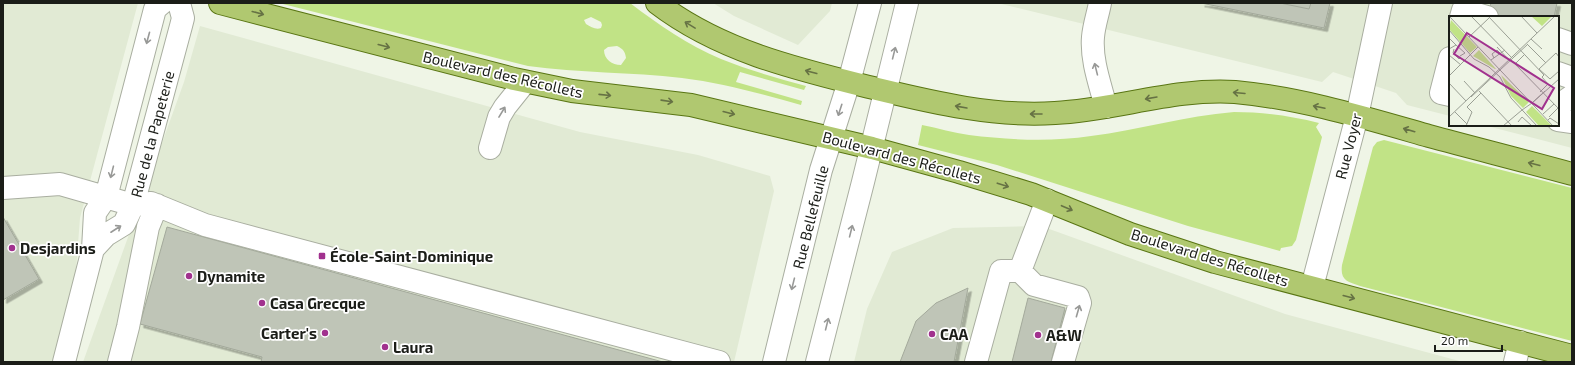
<svg xmlns="http://www.w3.org/2000/svg" width="1575" height="365" font-family="'Exo 2',sans-serif">
<style>
.built{fill:#e1ead4}
.green{fill:#c1e386;fill-rule:evenodd}
.building{fill:#bfc5b7;stroke:#a3a99b;filter:url(#shadow)}
.lines{fill:none;stroke-linecap:round;stroke-linejoin:round}
.minor-casing{stroke:#a9aea0;stroke-width:24}
.major-casing{stroke:#597513;stroke-width:24}
.minor{stroke:#fff;stroke-width:22}
.major{stroke:#b0c870;stroke-width:22}
.oneway{stroke:#667244}
.oneway2{stroke:#989997}
.poi-dot{fill:#a1318e;stroke:#fff;stroke-width:1.5}
.labels{text-anchor:middle;dominant-baseline:central;stroke-width:3.5;stroke-linejoin:round;paint-order:stroke}
.street-label{font-size:15px;fill:#1b1d18;stroke:#fff}
.poi-label{font-size:15px;font-weight:bold;fill:#1b1d18;stroke:#fff;text-anchor:start}
.inset-road{fill:none;stroke:#9a9f94;stroke-width:1}
.view{fill:#a1318e;fill-opacity:0.15;stroke:#a1318e;stroke-width:2}
.inset-edge{fill:none;stroke:#1b1d18;stroke-width:2}
</style>
<defs>
<filter id="shadow"><feDropShadow dx="3.5" dy="3.5" stdDeviation="0" flood-color="#0004"/></filter>
</defs>
<rect width="100%" height="100%" fill="#eff5e6"/>
<!-- built -->
<path class="built" d="M3,3H138L80,218L69,362H3Z
M713,3H832L830,11L798,45L734,16Z
M997,3H1572V148L1483,125H1558V17H1450V116L1407,105L1396,93L1333,72L1322,82Z
M200,26L580,132L698,155L770,176L774,191L734,362H83L184,82Z
M1041,226L1285,314L1463,362H854L867,309L892,252L953,228Z"/>
<!-- green -->
<path class="green" d="M279,3H630C659,25 688,45 721,59C748,70 777,78 806,86L804,90L740,72L736,82L802,101L801,105C762,94 723,83 682,78C631,72 579,73 528,66ZM591,17L601,22L602,25L601,28C596,30 591,27 586,24L584,20ZM617,46C623,49 625,51 626,58L621,65C612,65 604,59 604,50L608,47Z
M1234,112C1263,112 1291,116 1319,123L1316,127L1322,137L1296,240L1292,246L1281,248L1280,251L1188,226L997,165L918,145L922,125C938,128 954,133 969,135C1009,140 1051,142 1091,136C1139,130 1185,116 1234,112Z
M1384,140L1572,188V341L1360,286C1347,282 1340,280 1342,265L1373,147L1377,142Z"/>
<!-- building -->
<path class="building" d="M1201,3H1330L1324,28Z
M1280,3H1311L1309,9Z
M1491,3H1557L1554,17H1487Z
M3,217L39,279L3,300Z
M167,227L663,362H261L262,357L140,324Z
M968,288L954,362H900L916,321L936,303Z
M1028,298L1065,308L1051,362H1012Z"/>
<g class="lines">
<defs>
<path id="minor" d="M1100,3C1098,14 1094,25 1093,37C1091,60 1100,84 1106,107
M1461,17L1463,10L1487,17
M1558,39L1572,44
M1450,58L1441,93L1450,95
M1558,73L1572,78
M1558,102L1562,103L1572,96
M1558,120L1572,122
M490,148L499,117L505,107L525,82
M3,188L60,184L133,205L151,203L205,225L719,362
M93,249L106,235L124,224L133,205L181,26L183,18L179,3
M1020,271L1047,200
M1312,287L1357,116L1381,3
M64,362L93,249L95,213L106,197L155,9L162,3
M119,362L128,327L148,227L157,205
M774,362L821,170L849,82L870,3
M817,362L863,182L907,3
M976,362L1001,271H1020L1034,285L1078,297L1080,303L1063,362
M1515,362L1520,342"/>
<path id="major" d="M220,3L514,79L572,91L691,105L872,148L959,172L1031,194L1130,234L1215,262L1572,356
M657,3C721,52 800,70 877,89C935,103 995,117 1055,113C1116,110 1174,88 1235,92C1301,98 1366,118 1429,136C1477,149 1525,161 1572,174"/>
</defs>
<!-- minor casing -->
<use href="#minor" class="minor-casing"/>
<!-- major casing -->
<use href="#major" class="major-casing"/>
<!-- minor -->
<use href="#minor" class="minor"/>
<!-- major -->
<use href="#major" class="major"/>
</g>
<!-- one-way arrows -->
<defs><path id="oneway-shaft" d="M-6 0H5M1.5-3L5.5 0L1.5 3" fill="none" stroke-width="1.6" stroke-linecap="round" stroke-linejoin="round"/></defs>
<g class="oneway">
<use href="#oneway-shaft" transform="translate(258 13) rotate(15)"/>
<use href="#oneway-shaft" transform="translate(690 25) rotate(-149)"/>
<use href="#oneway-shaft" transform="translate(384 46) rotate(15)"/>
<use href="#oneway-shaft" transform="translate(811 72) rotate(-165)"/>
<use href="#oneway-shaft" transform="translate(1239 93) rotate(-175)"/>
<use href="#oneway-shaft" transform="translate(605 95) rotate(6)"/>
<use href="#oneway-shaft" transform="translate(1151 98) rotate(170)"/>
<use href="#oneway-shaft" transform="translate(667 101) rotate(8)"/>
<use href="#oneway-shaft" transform="translate(961 107) rotate(-170)"/>
<use href="#oneway-shaft" transform="translate(1319 107) rotate(-168)"/>
<use href="#oneway-shaft" transform="translate(729 113) rotate(14)"/>
<use href="#oneway-shaft" transform="translate(1036 114) rotate(180)"/>
<use href="#oneway-shaft" transform="translate(1409 130) rotate(-164)"/>
<use href="#oneway-shaft" transform="translate(1534 164) rotate(-166)"/>
<use href="#oneway-shaft" transform="translate(1003 185) rotate(18)"/>
<use href="#oneway-shaft" transform="translate(1067 208) rotate(23)"/>
<use href="#oneway-shaft" transform="translate(1349 297) rotate(15)"/>
</g>
<g class="oneway2">
<use href="#oneway-shaft" transform="translate(148 38) rotate(105)"/>
<use href="#oneway-shaft" transform="translate(894 53) rotate(-76)"/>
<use href="#oneway-shaft" transform="translate(1096 69) rotate(-104)"/>
<use href="#oneway-shaft" transform="translate(840 110) rotate(108)"/>
<use href="#oneway-shaft" transform="translate(502 112) rotate(-59)"/>
<use href="#oneway-shaft" transform="translate(112 172) rotate(104)"/>
<use href="#oneway-shaft" transform="translate(116 229) rotate(-33)"/>
<use href="#oneway-shaft" transform="translate(851 231) rotate(-76)"/>
<use href="#oneway-shaft" transform="translate(793 284) rotate(104)"/>
<use href="#oneway-shaft" transform="translate(1078 311) rotate(-74)"/>
<use href="#oneway-shaft" transform="translate(827 324) rotate(-76)"/>
</g>
<!-- markers -->
<g class="poi-dot">
<circle cx="12" cy="248" r="4"/>
<rect x="318" y="252" width="8" height="8" rx="2"/>
<circle cx="189" cy="276" r="4"/>
<circle cx="262" cy="303" r="4"/>
<circle cx="325" cy="333" r="4"/>
<circle cx="932" cy="334" r="4"/>
<circle cx="1038" cy="335" r="4"/>
<circle cx="385" cy="347" r="4"/>
</g>
<g class="labels">
<!-- street labels -->
<g class="street-label">
<text transform="translate(503 74) rotate(13)">Boulevard des Récollets</text>
<text transform="translate(152 134) rotate(-75)">Rue de la Papeterie</text>
<text transform="translate(1348 146) rotate(-76)">Rue Voyer</text>
<text transform="translate(902 157) rotate(15)">Boulevard des Récollets</text>
<text transform="translate(810 217) rotate(-76)">Rue Bellefeuille</text>
<text transform="translate(1210 257) rotate(17)">Boulevard des Récollets</text>
</g>
<!-- poi labels -->
<g class="poi-label">
<text x="20" y="248">Desjardins</text>
<text x="330" y="256">École-Saint-Dominique</text>
<text x="197" y="276">Dynamite</text>
<text x="270" y="303">Casa Grecque</text>
<text x="317" y="333" text-anchor="end">Carter's</text>
<text x="940" y="334">CAA</text>
<text x="1046" y="335">A&amp;W</text>
<text x="393" y="347">Laura</text>
</g>
</g>
<!-- overview -->
<g transform="translate(1449 16)">
<rect width="110" height="110" fill="#eff5e6"/>
<path d="M82,0H103L93,10ZM2,4L28,31L21,37L0,13ZM30,34L47,53H46L24,40ZM52,59L80,86L74,92L62,80ZM83,90L103,110H90L77,96Z" fill="#c1e386"/>
<path class="inset-road" d="M0,0L104,110M22,0L63,42M39,0L95,59L93,61L99,68L91,76M72,0L88,17M0,14L25,43L40,51L51,61L62,82L88,110M20,21L40,2M0,22L7,29L0,33M82,23L93,33M78,28L97,47M7,29L16,37L11,40M48,31L60,44M5,33L4,37L10,43L12,41M0,39L12,49M110,41L107,37L90,53L101,63L110,55M45,42L43,38L48,34L52,38M42,44L56,34M63,45L110,93M66,48L75,39M0,60L29,31M15,65L26,77M0,67L17,85M30,75L63,110M22,81L79,28M83,87L110,63M83,87L96,75M73,94L83,87M6,96L18,108M94,98L105,88M0,101L106,0M100,101L109,92M99,104L101,102L110,108M69,106L73,101L83,110M17,110L23,96L18,91L32,77M54,110L73,94"/>
<path class="view" d="M18,17L105,72L93,93L5,38Z"/>
<rect width="110" height="110" class="inset-edge"/>
</g>
<!-- border -->
<rect width="1575" height="365" fill="none" stroke="#1b1d18" stroke-width="8"/>
<!-- scale -->
<path d="M1435 345v6h67v-6" fill="none" stroke="#1b1d18" stroke-width="2"/>
<text x="1441" y="345" font-size="12" fill="#1b1d18" stroke="#ffffff" stroke-width="3" paint-order="stroke">20 m</text>
</svg>
